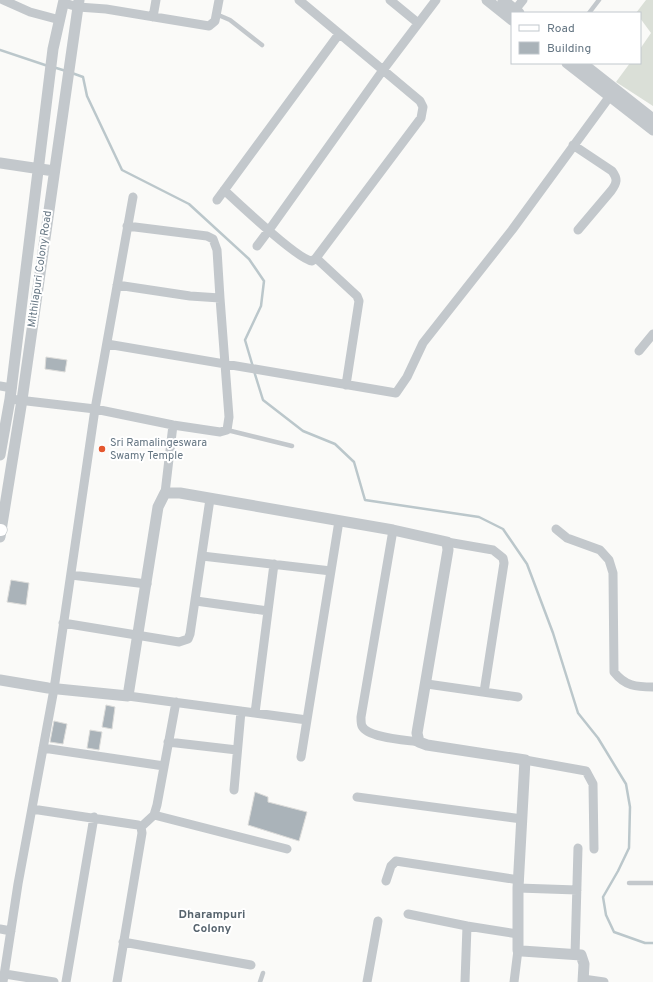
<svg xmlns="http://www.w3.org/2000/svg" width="653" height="982" font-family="Overpass,sans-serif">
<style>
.green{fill:#dadfd7}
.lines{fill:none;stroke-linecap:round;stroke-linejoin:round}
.stream{stroke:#bbc7cb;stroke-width:2.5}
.building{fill:#aab3b9;stroke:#dcdcda}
.secondary-casing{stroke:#b3babf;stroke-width:13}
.service{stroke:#c3c8cc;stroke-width:4.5}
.minor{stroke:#c3c8cc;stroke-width:9}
.tertiary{stroke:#c3c8cc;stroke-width:11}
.secondary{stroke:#fff;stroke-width:12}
.poi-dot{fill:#e4572e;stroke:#fff;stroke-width:1.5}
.labels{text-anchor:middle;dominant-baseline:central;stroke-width:4;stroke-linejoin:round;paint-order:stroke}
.street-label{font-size:11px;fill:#657683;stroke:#fff}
.poi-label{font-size:11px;fill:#657683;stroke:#fff;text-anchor:start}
.neighbourhood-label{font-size:12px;font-weight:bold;fill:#57646e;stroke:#fff}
</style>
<rect width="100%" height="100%" fill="#fafaf8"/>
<!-- green -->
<path class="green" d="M646,0H653V106L616,82L630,63H640V49L651,33L640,18V13H636Z"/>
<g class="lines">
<!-- stream -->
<path class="stream" d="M0,50L48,66
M53,67L66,71
M72,73L83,77L87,96L122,170L189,204L249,259L264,281L261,306L245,340L253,367
M254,371L263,400L303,431L335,444L354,462L365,500L479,517L503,529L527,564L553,633L578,713L598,738L626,784L630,807L629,848L618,871L603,897L606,915L614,932L645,943H653"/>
</g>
<!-- building -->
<path class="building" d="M46,357L67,360L65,372L45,369Z
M11,580L29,583L26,605L7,602Z
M106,705L115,707L112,729L102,727Z
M54,721L67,724L63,744L50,742Z
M90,730L102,732L99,750L87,748Z
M255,792L268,797V802L307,812L299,841L248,825Z"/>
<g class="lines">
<defs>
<path id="secondary" d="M0,530H1"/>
</defs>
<!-- secondary casing -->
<use href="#secondary" class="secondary-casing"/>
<!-- service -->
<path class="service" d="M589,13L599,0
M216,14L230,20L262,45
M227,430L292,446
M629,883H653
M260,982L263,973"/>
<!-- minor -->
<path class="minor" d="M3,0L30,12L60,20
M299,0L383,70L436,0
M390,0L418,23
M64,3L78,7L106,9L209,26L215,21L219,0
M515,10L523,0
M153,17L156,0
M573,145L612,171C618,179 617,183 611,191L578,230
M224,190C238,203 298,260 312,261L316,258L421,118L423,107L420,101L383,70L269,230L257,246
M217,200L339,34
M127,226L207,236L213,239L217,250L220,298
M316,258L357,296L359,301L346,385
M107,344L396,393L407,377L423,343L512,230L610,96
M639,351L653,334
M0,386L12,388
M10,399L95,409L173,425L220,432L227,430L229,417L220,298L190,296L117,285
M165,493L173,425
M556,529L567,538L600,550L609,560L613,573L614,672C625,686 636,687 653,687
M393,530L361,717C361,720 361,724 362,726C368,738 406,740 419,742
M447,542L493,550L503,558L504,563L484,692
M202,556L331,571
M71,575L147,584
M196,601L268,611
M63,623L179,642L188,639L190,634L210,499
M427,684L518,697
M128,696L307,720
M255,713L274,564
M168,742L237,750
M43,748L164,766
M301,757L339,521
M525,760L586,771L593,784L594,849
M234,790L241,711
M357,797L522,819
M32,809L138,825L141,827L142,833L117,982
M154,815L287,849
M141,827L154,815L157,805L176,702
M386,881L391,866L396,861L519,880
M518,888L577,890
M408,914L467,926
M0,929L11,931
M123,942L251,965
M575,955L578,848
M5,974L54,982
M583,979L604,982
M3,982L18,884L54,689L95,409L133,197
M66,982L94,817
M367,982L378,921
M465,982L467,926L518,934
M514,982L518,950"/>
<!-- tertiary -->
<path class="tertiary" d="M487,0L512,20
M503,0L519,13
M567,63L653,130
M582,63L653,119
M0,163L54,171
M0,455L10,399L53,49L64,0
M0,537L22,400L79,0
M0,680L48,688L128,696L158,507L165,493H180L393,530L447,542L448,550L417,733L419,742L427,745L525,760L518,888V950L522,951L581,955L584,964L583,982"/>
<!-- secondary -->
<use href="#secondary" class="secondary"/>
</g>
<!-- markers -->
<circle class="poi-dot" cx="102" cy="449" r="4"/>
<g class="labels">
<!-- street labels -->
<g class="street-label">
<text transform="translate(40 269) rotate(-82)">Mithilapuri Colony Road</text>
</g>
<!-- poi labels -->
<g class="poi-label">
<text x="110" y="443">Sri Ramalingeswara<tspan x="110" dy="13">Swamy Temple</tspan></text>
</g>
<!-- neighbourhood labels -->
<g class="neighbourhood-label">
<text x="212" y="915">Dharampuri<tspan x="212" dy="14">Colony</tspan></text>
</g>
</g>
<!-- legend -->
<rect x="511" y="12" width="130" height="52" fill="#ffffff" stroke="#c1c8cd"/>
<rect x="519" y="25" width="20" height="6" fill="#ffffff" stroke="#c1c8cd"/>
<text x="547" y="32" font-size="12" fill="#657683">Road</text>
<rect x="519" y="42" width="20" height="12" fill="#aab3b9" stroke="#c1c8cd"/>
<text x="547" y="52" font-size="12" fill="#657683">Building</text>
</svg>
